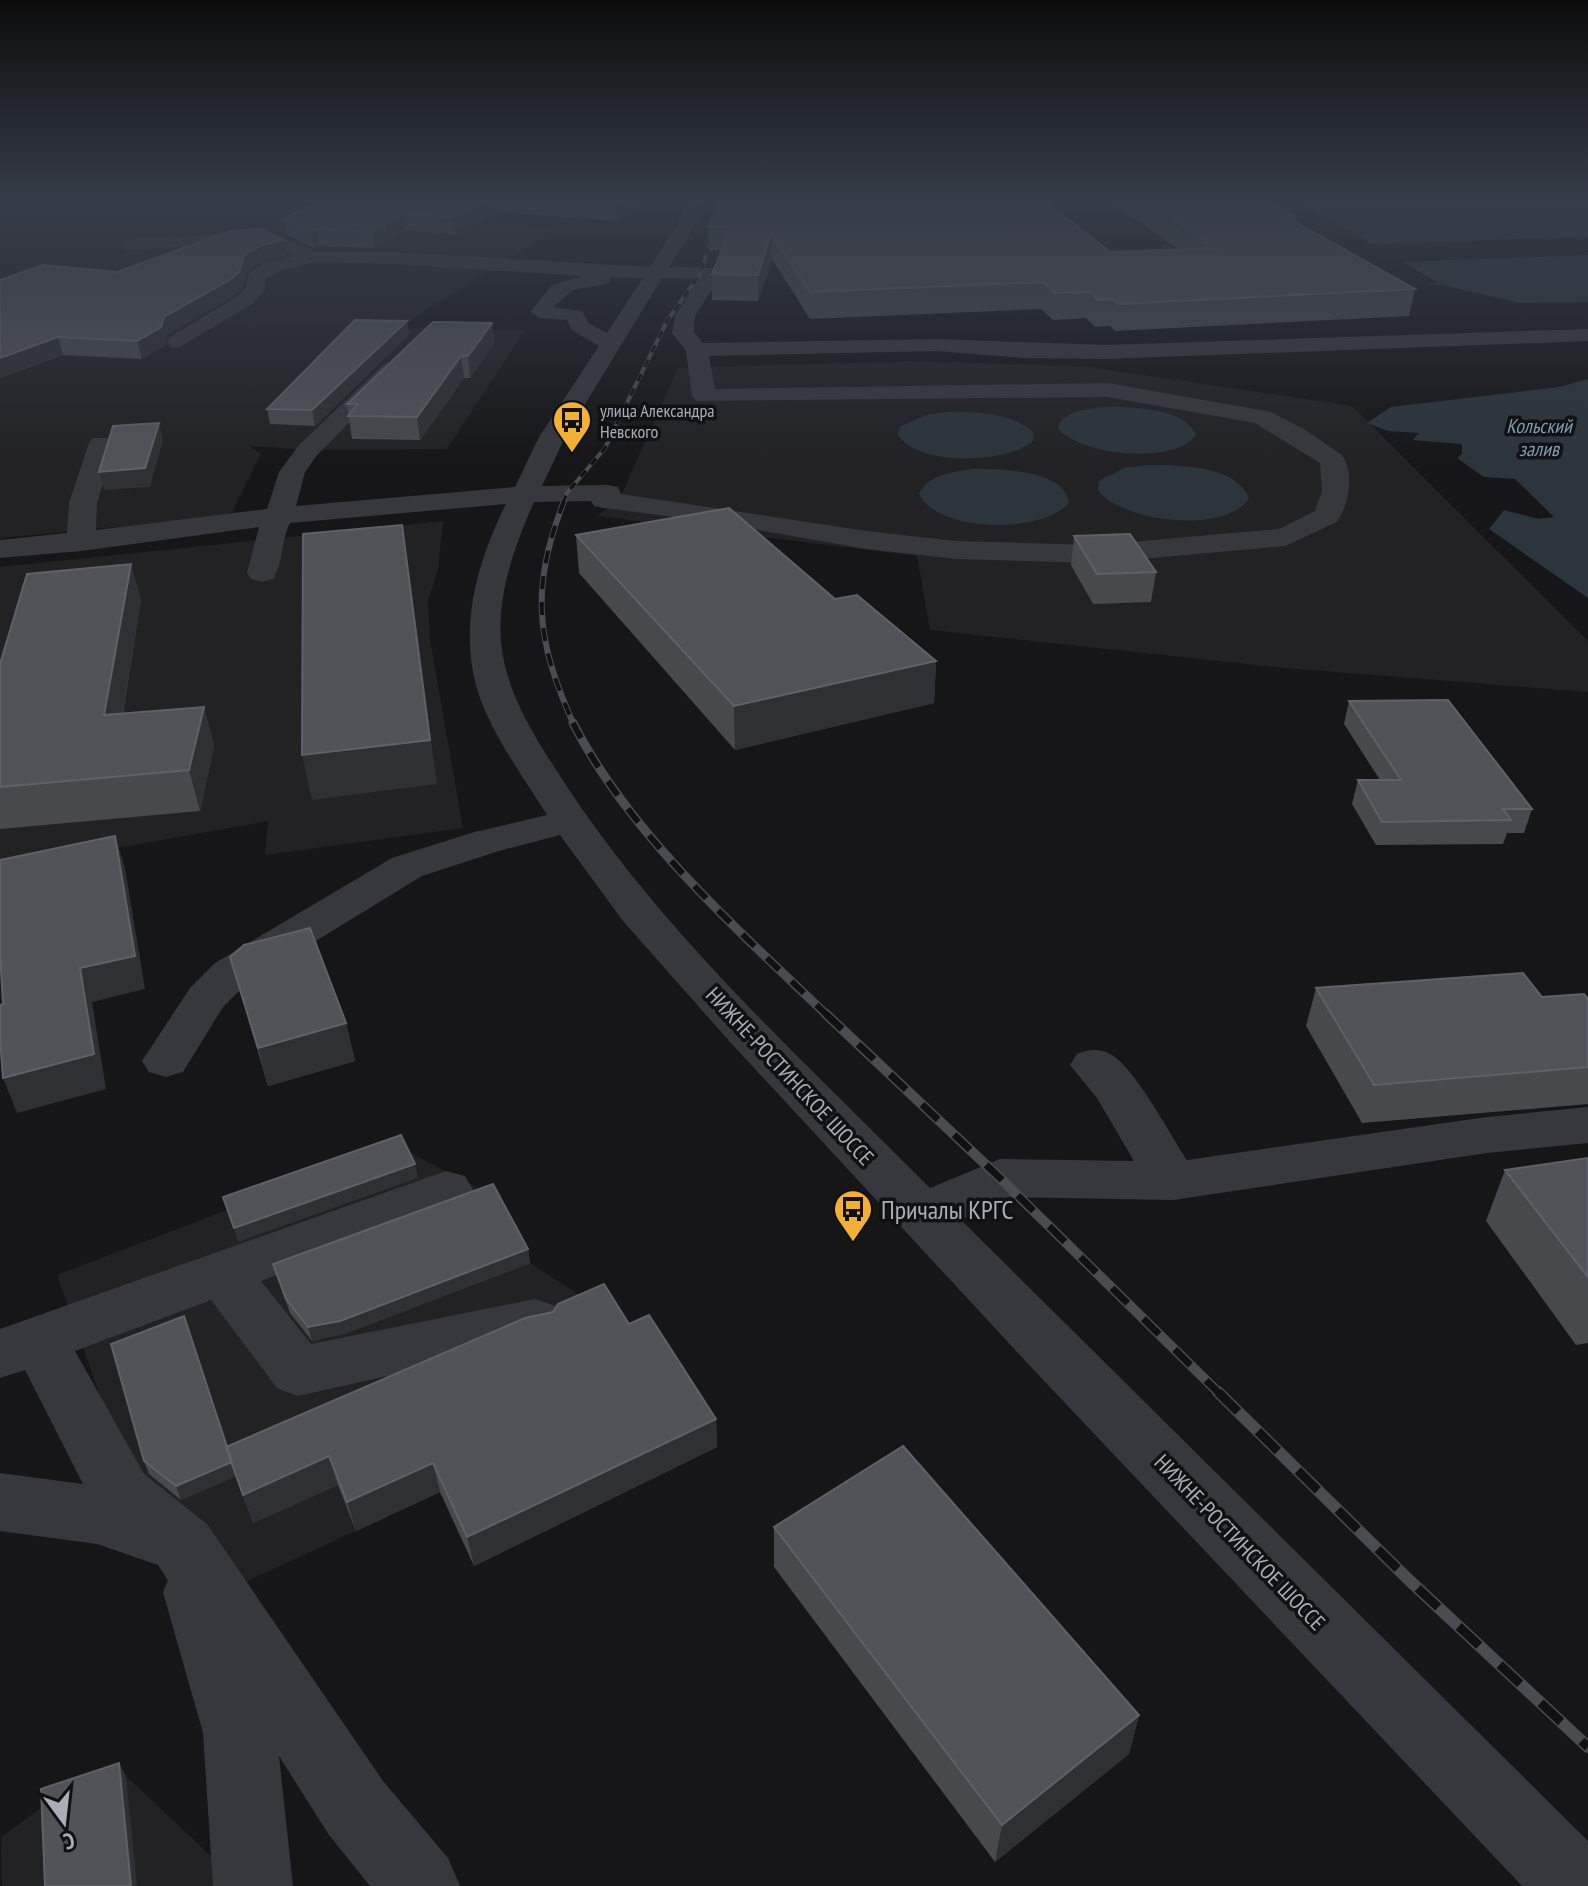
<svg xmlns="http://www.w3.org/2000/svg" width="1588" height="1886" font-family="'PT Sans Narrow',sans-serif">
<style>
.built{fill:#222225}
.water{fill:#2c353c}
.pier{fill:#161618}
.lines{fill:none;stroke-linecap:round;stroke-linejoin:round}
.minor{fill:#37383d;fill-rule:evenodd}
.rail-far4-casing{stroke:#4a4c52;stroke-width:4}
.rail-far3-casing{stroke:#4a4c52;stroke-width:6}
.rail-far2-casing{stroke:#4a4c52;stroke-width:9}
.rail-far1-casing{stroke:#4a4c52;stroke-width:10}
.rail-casing{stroke:#4a4c52;stroke-width:12}
.rail-far4{stroke:#111113;stroke-width:3;stroke-dasharray:8;stroke-linecap:butt}
.rail-far3{stroke:#111113;stroke-width:4;stroke-dasharray:13;stroke-linecap:butt}
.rail-far2{stroke:#111113;stroke-width:6;stroke-dasharray:17;stroke-linecap:butt}
.rail-far1{stroke:#111113;stroke-width:7;stroke-dasharray:22;stroke-linecap:butt}
.rail{stroke:#111113;stroke-width:9;stroke-dasharray:28;stroke-linecap:butt}
.wall{fill:#47494d}
.shaded-wall{fill:#2f3033}
.building{fill:#525359;stroke:#5f6168;stroke-width:2}
.labels{text-anchor:middle;dominant-baseline:central;stroke-width:7;stroke-linejoin:round;paint-order:stroke}
.far-poi-label{font-size:18px;fill:#a8adb8;stroke:#111113;text-anchor:start}
.far-water-label{font-size:20px;font-style:italic;fill:#7f9bb3;stroke:#111113}
.street-label{font-size:22px;fill:#a8adb8;stroke:#111113}
.near-poi-label{font-size:26px;fill:#a8adb8;stroke:#111113;text-anchor:start}
</style>
<rect width="100%" height="100%" fill="#161618"/>
<!-- built -->
<path class="built" d="M0,200H292L348,211L556,229L398,328L525,330L447,449L308,450L250,446L261,454L230,516L0,538Z
M924,361L1089,367L1352,406L1588,641V692L1284,668L930,630L917,556L597,516L619,500L678,368Z
M443,521L438,569L428,601L430,640L463,828L265,855L268,821L0,869V567Z
M403,1149L495,1197L530,1263L607,1313L440,1492L178,1613L57,1275L227,1210Z
M126,1776L243,1886H2L1,1837L49,1802Z"/>
<!-- water -->
<path class="water" d="M1249,200H1588V302L1519,303L1442,285H1426L1437,282L1304,205L1259,207Z
M1588,379V598L1489,529L1504,510L1538,519L1554,517L1515,479L1484,477L1457,458L1462,454V444L1413,440L1419,433L1388,431L1367,423L1391,407L1559,387Z
M1103,407C1128,407 1186,407 1196,435C1175,465 1079,456 1058,428C1063,410 1087,410 1103,407Z
M947,412C976,412 1010,412 1033,432L1034,440C1010,464 914,467 897,433L901,426L927,415Z
M1145,465C1176,465 1235,464 1249,498C1227,535 1120,522 1098,490L1099,481L1124,468Z
M973,469C999,469 1064,469 1069,503C1043,534 937,533 919,494C928,474 953,472 973,469Z"/>
<!-- pier -->
<path class="pier" d="M1588,237V255L1401,262L1371,244Z"/>
<g class="lines">
<!-- minor -->
<path class="minor" d="M687,200H703L695,225L669,267L712,268L721,274L695,316L694,332L703,343L936,339L1106,345L1588,329V341L1106,359L1023,358L936,351L709,356L715,389L1108,383L1271,412L1304,429L1342,455C1355,474 1349,504 1337,522L1285,546L1097,563L956,559L867,549L706,521L604,508L594,506L591,501L534,502C515,545 497,594 501,642C506,694 535,737 562,779C662,933 801,1058 930,1188L1000,1159L1134,1161L1097,1098L1070,1065L1077,1054C1088,1050 1096,1048 1108,1053C1132,1062 1171,1136 1187,1160L1487,1117L1588,1107V1143L1487,1153L1173,1200L1007,1197L961,1220L1588,1841V1886H1522L1031,1367L730,1042L623,921L560,835L499,851L422,876L247,983L223,1007L183,1072L166,1077L149,1072L142,1061L190,988L215,963L392,858L471,833L547,815C524,778 495,739 480,698C457,632 476,564 506,504L290,523C281,541 283,564 273,579L262,582L251,579L247,573L259,527L81,551L0,558V540L67,533L69,503L89,443L93,438H111L115,443L97,503L96,530L267,509L279,472L299,445L384,364L392,362L403,369L317,455L305,472L296,506L515,487L539,437L599,346L572,330L567,320L540,318L530,312L552,285L583,276L392,264L314,262L280,271L265,279V290L252,304L178,348L170,347L167,342L170,337L238,296L245,289L249,273L266,263L294,256L266,241L127,250L118,245L127,240L269,231L315,252H392L650,267L677,225ZM611,277L643,278L607,333L588,323L582,311L553,307L573,290L610,283ZM662,278L699,279L675,316L672,333L686,351L692,396L696,401L1108,397L1255,423L1320,463L1322,491L1315,511L1279,529L1097,545L956,541L867,531L621,494L618,487L608,485L542,486L565,437Z
M446,1171L465,1176L473,1190L465,1204L261,1281L311,1344L535,1299L556,1306L564,1322L556,1338L298,1396L277,1388L211,1300L75,1351L144,1474L207,1524L383,1781L448,1858L460,1886H370L329,1835L279,1756L293,1886H213L203,1733L163,1592L168,1580L158,1565L97,1544L0,1531V1473L83,1484L25,1370L0,1378V1329Z"/>
<defs>
<path id="rail-far4" d="M0,203L20,200
M563,503L567,493L605,448L667,321L700,274L725,200"/>
<path id="rail-far3" d="M564,501C530,590 536,640 574,725"/>
<path id="rail-far2" d="M573,723C630,835 738,930 828,1016"/>
<path id="rail-far1" d="M826,1014L1000,1178L1220,1394"/>
<path id="rail" d="M1218,1392L1410,1581L1588,1747"/>
</defs>
<!-- rail-far4 casing -->
<use href="#rail-far4" class="rail-far4-casing"/>
<!-- rail-far3 casing -->
<use href="#rail-far3" class="rail-far3-casing"/>
<!-- rail-far2 casing -->
<use href="#rail-far2" class="rail-far2-casing"/>
<!-- rail-far1 casing -->
<use href="#rail-far1" class="rail-far1-casing"/>
<!-- rail casing -->
<use href="#rail" class="rail-casing"/>
<!-- rail-far4 -->
<use href="#rail-far4" class="rail-far4"/>
<!-- rail-far3 -->
<use href="#rail-far3" class="rail-far3"/>
<!-- rail-far2 -->
<use href="#rail-far2" class="rail-far2"/>
<!-- rail-far1 -->
<use href="#rail-far1" class="rail-far1"/>
<!-- rail -->
<use href="#rail" class="rail"/>
</g>
<!-- wall -->
<path class="wall" d="M315,200H656L617,221L499,212L455,234L405,230L375,248L318,246L314,248L286,234L283,218L312,206Z
M720,200L1110,252L1178,249L1108,200H1262L1297,216L1296,223L1415,289L1409,316L1115,331L1110,326L1095,327L1086,318L1053,320L1041,309L810,319L772,259L758,301L712,300V274L722,250H709L708,226Z
M283,240L286,255L265,260L247,270L242,287L236,294L168,334L165,345L142,359L63,355L0,378L117,272Z
M407,321L409,334L315,426L270,424L267,409Z
M492,323L494,343L470,378H464L420,440L352,439L347,404Z
M576,535L835,599L936,661L934,703L735,750L579,573Z
M1074,536L1156,572L1151,602L1093,604L1071,565Z
M141,599L123,714L204,707L214,746L200,811L0,829V664Z
M1349,701L1532,809L1524,833H1507L1503,844L1376,845L1352,804L1358,780H1380L1344,724Z
M230,957L346,1023L355,1061L268,1086Z
M1316,988L1588,999V1104L1362,1123L1306,1026Z
M1588,1158V1343L1576,1345L1486,1221L1505,1170Z
M528,1249L530,1263L344,1334L312,1341L290,1313L273,1264Z
M629,1324L716,1419L717,1447L474,1566L440,1492L356,1531L338,1485L253,1523L236,1476L181,1500L149,1474L144,1461L227,1447Z
M774,1527L1139,1715L1129,1754L995,1862L774,1567Z"/>
<!-- shaded-wall -->
<path class="shaded-wall" d="M489,200H497L499,212L455,234L453,218Z
M626,200H656L617,221L616,205Z
M403,214L405,230L375,248L373,232Z
M316,229L318,246L314,248L311,232Z
M771,234L772,259L758,301V275Z
M283,240L286,255L265,260L247,270L242,287L236,294L168,334L165,345L142,359L137,341L164,317L244,255L262,245Z
M407,321L409,334L315,426L312,410Z
M492,323L494,343L470,378L468,356Z
M58,337L63,355L0,378V358Z
M461,356L464,378L420,440L417,417Z
M159,423L163,440L150,487L104,490L99,472Z
M402,525L437,784L312,800L302,755Z
M131,564L141,599L116,755L104,715Z
M936,661L934,703L735,750L734,706Z
M204,707L214,746L200,811L189,770Z
M115,836L125,868L145,989L92,1002L106,1089L17,1113L3,1078Z
M346,1023L355,1061L268,1086L258,1048Z
M415,1164L418,1178L238,1242L234,1228Z
M528,1249L530,1263L344,1334L312,1341L308,1327Z
M716,1419L717,1447L474,1566L467,1537Z
M329,1456L338,1485L253,1523L243,1495Z
M232,1462L237,1476L181,1500L176,1486Z
M433,1463L440,1492L356,1531L347,1502Z
M1139,1715L1129,1754L995,1862L1002,1825Z
M119,1763L126,1776L137,1886H131Z"/>
<!-- building -->
<path class="building" d="M315,200H489L453,218L403,214L373,232L316,229L311,232L283,218L312,206Z
M547,200H626L616,205Z
M720,200H1044L1110,252L1216,248L1143,200H1262L1297,216H1285L1415,289L1118,304L1113,299L1098,300L1089,292L1055,293L1044,282L810,292L771,234L758,275L712,274L732,226H708Z
M263,229L283,240L262,245L244,255L239,272L233,278L164,317L161,327L137,341L58,337L0,358V280L43,265L117,272L230,231Z
M355,320L407,321L312,410L267,409Z
M433,322L492,323L468,356H461L417,417L348,416L358,404H347Z
M159,423L145,468L99,472L113,426Z
M729,508L835,599L857,595L936,661L734,706L576,535Z
M402,525L430,740L302,755L303,534Z
M1130,534L1156,572L1097,574L1074,536Z
M131,564L104,715L204,707L189,770L0,787V664L27,574Z
M1448,700L1532,809H1503L1511,820L1382,822L1358,780H1401L1349,701Z
M115,836L135,956L80,968L94,1054L3,1078L0,1038V1005L3,1004L0,954V860Z
M310,928L346,1023L258,1048L230,957L244,945Z
M1523,973L1542,997L1584,994L1588,999V1067L1374,1085L1316,988Z
M401,1135L415,1164L234,1228L223,1197Z
M1588,1158V1277L1505,1170Z
M493,1184L528,1249L340,1321L308,1327L286,1299L273,1264Z
M604,1284L629,1324L649,1315L716,1419L467,1537L433,1463L347,1502L329,1456L243,1495L226,1447L525,1318L553,1312L558,1304Z
M184,1316L232,1462L176,1486L144,1461L111,1344Z
M903,1446L1139,1715L1002,1825L774,1527Z
M119,1763L131,1886H45L41,1789Z"/>
<!-- sky -->
<linearGradient id="sky" x2="0" y2="1"><stop stop-color="#0c0c0d"/><stop offset="0.43" stop-color="#363c48"/><stop offset="1" stop-color="#363c48" stop-opacity="0"/></linearGradient>
<rect width="1588" height="464" fill="url(#sky)"/>
<!-- icons -->
<defs>
<symbol id="bus-pin" viewBox="-11 -11 22 30"><path d="M0 17L-7.5 6A9.5 9.5 0 1 1 7.5 6Z" fill="#f2b134" stroke="#111113"/><path d="M-5-6H5V4H4V6H2V4H-2V6H-4V4H-5ZM-3.5-4V0h7V-4ZM-3.5 1.2v1.5H-2V1.2ZM2 1.2v1.5H3.5V1.2Z" fill="#111"/></symbol>
</defs>
<g fill-rule="evenodd">
<use href="#bus-pin" x="550" y="398" width="44" height="60"/>
<use href="#bus-pin" x="831" y="1187" width="44" height="60"/>
</g>
<g class="labels">
<!-- far-poi labels -->
<g class="far-poi-label">
<text x="600" y="410">улица Александра<tspan x="600" dy="21">Невского</tspan></text>
</g>
<!-- far-water labels -->
<g class="far-water-label">
<text x="1539" y="426">Кольский<tspan x="1539" dy="23">залив</tspan></text>
</g>
<!-- street labels -->
<g class="street-label">
<text transform="translate(790 1076) rotate(47)">НИЖНЕ-РОСТИНСКОЕ ШОССЕ</text>
<text transform="translate(1240 1542) rotate(46)">НИЖНЕ-РОСТИНСКОЕ ШОССЕ</text>
</g>
<!-- near-poi labels -->
<g class="near-poi-label">
<text x="881" y="1209">Причалы КРГС</text>
</g>
</g>
<!-- north arrow -->
<g transform="translate(64 1822) rotate(165)" stroke="#111113" stroke-width="6" paint-order="stroke">
<path d="M0-6L14 30L0 20L-14 30Z" fill="#a8adb8"/>
<text y="-12" font-size="22" font-weight="bold" text-anchor="middle" fill="#a8adb8">С</text>
</g>
</svg>
